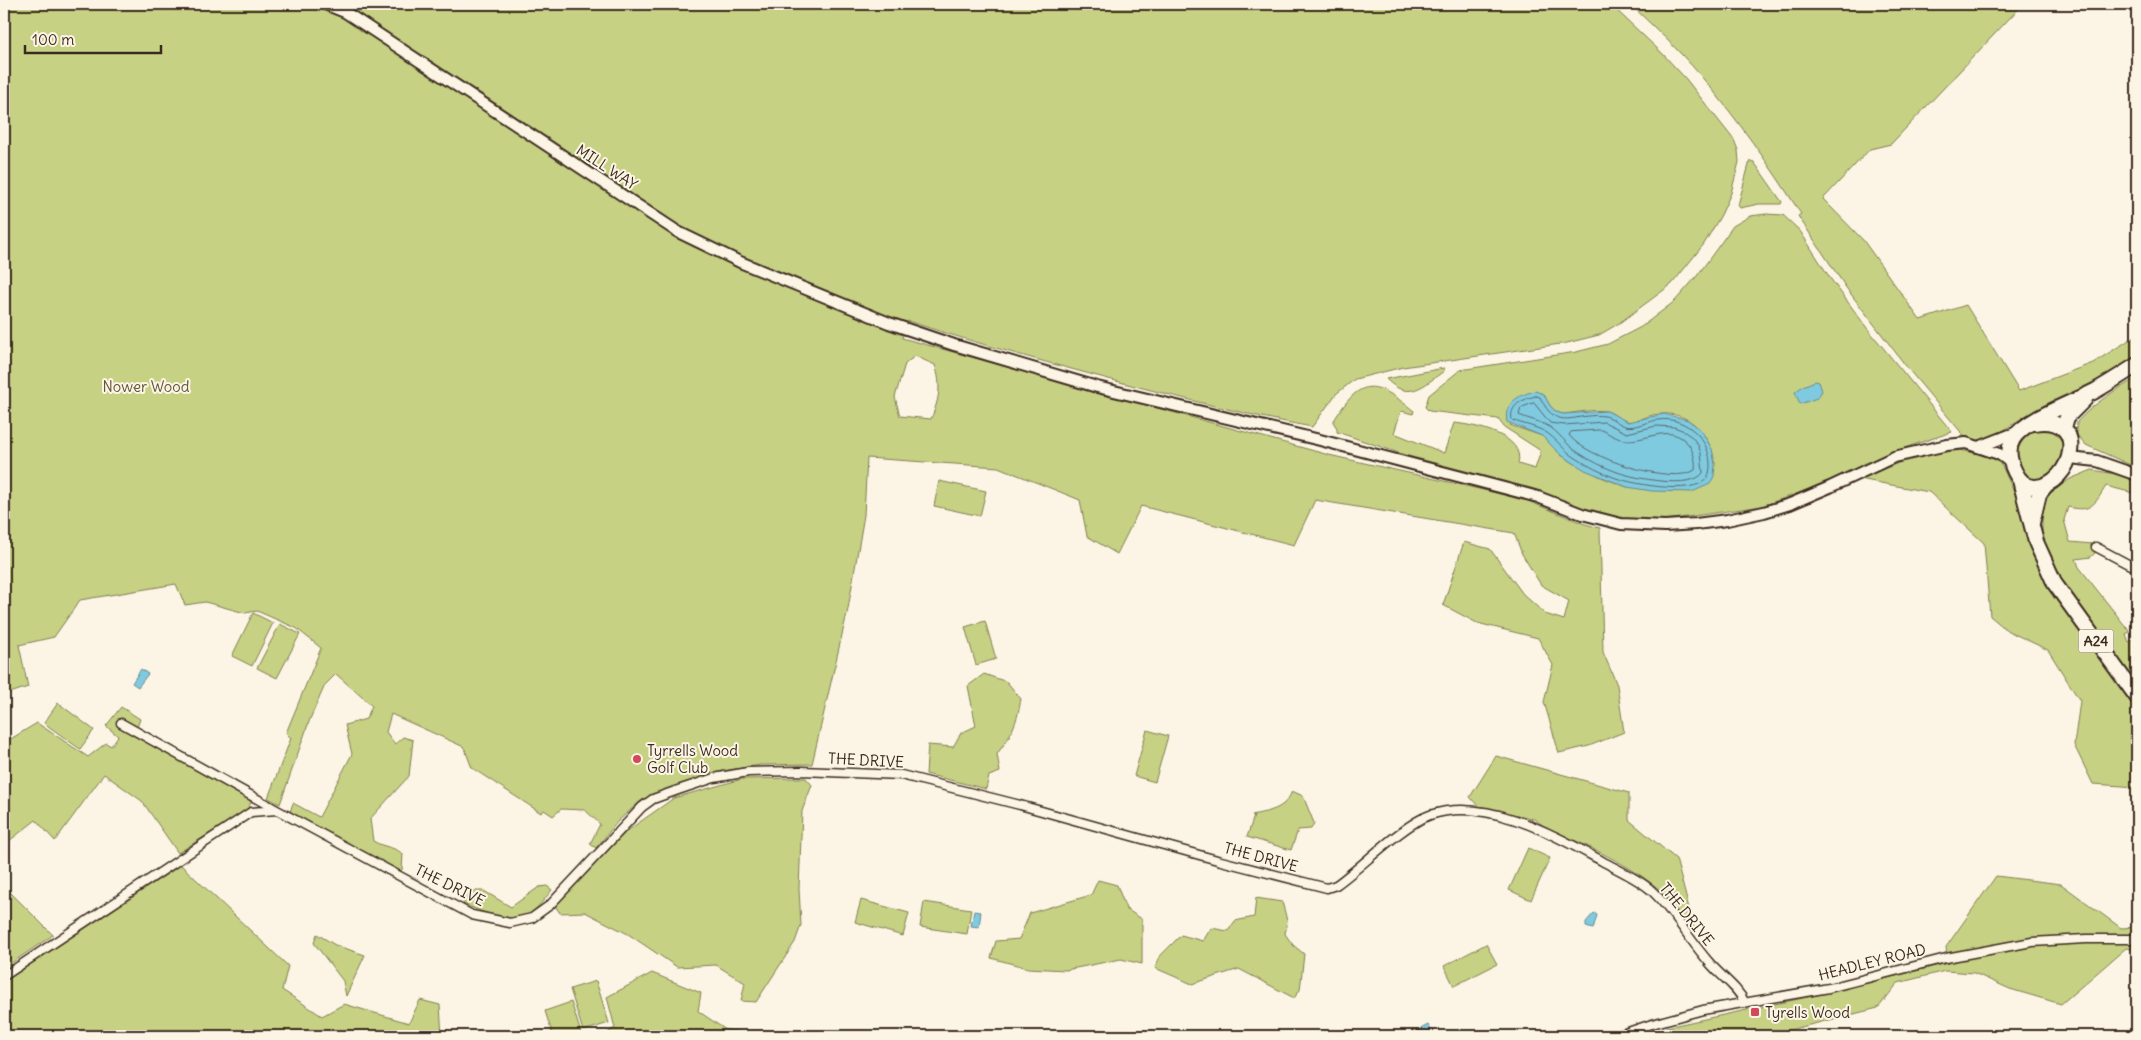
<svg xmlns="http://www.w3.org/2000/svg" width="2141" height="1040" font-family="Delius,sans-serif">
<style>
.green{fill:#c6d184;stroke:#807e51;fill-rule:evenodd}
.water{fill:#80cae0;stroke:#648a92}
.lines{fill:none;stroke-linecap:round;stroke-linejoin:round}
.shore{stroke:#576a6c;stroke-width:1}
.street-casing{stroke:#3b2a1e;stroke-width:11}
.secondary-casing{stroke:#3b2a1e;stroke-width:14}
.highway-casing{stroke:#3b2a1e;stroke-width:18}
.street{stroke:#fcf5e5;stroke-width:8}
.secondary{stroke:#fcf5e5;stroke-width:10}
.highway{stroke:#fcf5e5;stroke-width:14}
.poi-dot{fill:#d1495b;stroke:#fcf5e5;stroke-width:2}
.labels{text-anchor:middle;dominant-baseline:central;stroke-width:4;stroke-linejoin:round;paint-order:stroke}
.shield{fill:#fcf5e5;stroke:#75675a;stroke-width:1}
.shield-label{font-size:14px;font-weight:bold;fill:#3b2a1e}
.street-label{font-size:15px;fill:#3b2a1e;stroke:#fcf5e5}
.park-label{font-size:15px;fill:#5e5438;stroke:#fcf5e5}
.poi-label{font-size:15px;fill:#3b2a1e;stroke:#fcf5e5;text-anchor:start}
</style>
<rect width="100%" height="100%" fill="#fcf5e5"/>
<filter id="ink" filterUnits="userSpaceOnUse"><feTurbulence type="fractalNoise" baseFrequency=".02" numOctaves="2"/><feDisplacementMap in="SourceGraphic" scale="10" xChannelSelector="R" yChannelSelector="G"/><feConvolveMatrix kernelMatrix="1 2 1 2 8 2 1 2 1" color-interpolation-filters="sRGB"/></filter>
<g filter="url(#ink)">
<!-- green -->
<path class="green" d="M4,4H1610L1662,53L1686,79L1734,140L1738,150L1739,162L1731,193L1721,215L1704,244L1672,284L1618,324L1599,335L1567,343L1403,367L1355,379L1336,394L1312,427C1251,416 1190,400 1131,385C1056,365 981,345 908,321L902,338L1329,455L1523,499L1585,524L1600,528L1603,652L1617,685L1624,732L1589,746L1559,753L1544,702L1553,665L1538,638L1477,623L1443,605L1464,542L1490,549L1523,594L1545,614L1564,620L1569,601L1541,585L1522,554L1514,533L1315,500L1294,545L1141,506L1117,554L1087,536L1080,500L998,467L867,458L864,515L848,609L812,764L760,765L722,771L642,800L618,821L596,848L590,844L600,824L585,810L561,809L553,816L544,810L541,813L472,768L464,747L391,714L386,732L395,744L403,737L413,740L409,776L370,819L373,841C385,848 393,846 403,854L402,870L398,871L290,812L293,803L319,817L352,754L345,725L366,719L372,706L336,674L325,685L310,719L280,804L268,798L291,738L286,733L321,648L296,628L257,611L245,613L205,602L185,605L176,584L80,600L54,637L19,645L28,687L4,695ZM915,356L935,365C942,385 939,400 931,419L900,416L895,397L905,364Z
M1630,4H2023L1891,144L1870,149L1823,199L1863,240L1920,320L1966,305L2019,391L2093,363L2137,335V356L2123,367L2019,420L1995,436L1984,440H1972L1965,437L1909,370L1847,289L1798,216L1801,214C1770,166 1737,118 1700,75C1678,49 1654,27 1630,4Z
M1750,161L1754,162L1782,202L1781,204H1759L1740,208L1738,205Z
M1766,214L1783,215L1800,231L1830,278L1867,328L1952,432L1904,448L1813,488L1762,506L1666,520L1634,521L1605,516L1577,507L1534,489L1408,456L1337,432V428L1333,422C1361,376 1374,379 1414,411L1413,414L1401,411L1394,433L1444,453L1454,423C1474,425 1526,435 1518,464L1535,469L1541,451L1504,427L1498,419L1429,411L1425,407L1429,395L1460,370L1576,352L1608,344L1641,327L1675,301L1697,276L1733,226L1750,216ZM1544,394C1548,403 1552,412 1563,414C1576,413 1592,409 1606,411C1613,412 1619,420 1626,421C1634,423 1645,417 1653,415C1687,408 1710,432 1715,464L1627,487L1601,477L1574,463L1561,455L1542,436L1510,425Z
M1444,368V371C1423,386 1409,402 1386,379Z
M2137,378V468L2086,445L2076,434L2077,422C2094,403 2115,390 2137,378Z
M2043,426L2055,430C2059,435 2063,441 2063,447C2064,466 2044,482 2026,479C2008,454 2018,439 2043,426Z
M1956,449L1996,458L2003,468L2018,500L2031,549L2050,588L2137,705V787L2093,784L2074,745L2080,701L2048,650L2008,631L1990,616L1984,543L1929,492L1859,479L1908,459Z
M2092,470L2122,475L2137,481V494L2106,486C2095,504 2091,513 2068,507L2064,520L2070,542L2093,544L2095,553L2091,557L2076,559L2079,567L2130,632L2126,634L2129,642L2134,640L2137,649V686L2062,585L2050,562L2042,535V511L2048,495L2070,479Z
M939,481L986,491L980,516L934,506Z
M253,613L273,623L252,666L232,656Z
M985,621L996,659L976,665L965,627Z
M280,624L300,634L277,678L257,668Z
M984,674L1007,682L1021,699C1017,723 1012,734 997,754L1000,772L989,776L986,789L926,774L928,745L953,747L961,733L976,726L968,686Z
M58,703L94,730L80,749L44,723Z
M121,707L140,719L134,736L196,768L252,800L247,810L178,853L142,801L104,774L55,841L36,820L4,845V743L37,723L88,757L106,743L111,746L118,736L106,726Z
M1147,730L1168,736L1155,782L1134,776Z
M1496,756L1629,793V820L1676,859L1695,931C1675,920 1673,899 1655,886C1623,860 1581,844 1544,826L1534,819L1478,806L1470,797Z
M806,778L812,785L802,811L799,889L801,925L795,942L756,1002L741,1001L745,983L716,965L677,967L628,934L585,912L560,913L555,906L627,831L674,798L742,779Z
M1292,791L1303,796L1314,823L1311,829L1298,830L1291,850L1247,837L1254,816L1252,815C1269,811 1285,810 1292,791Z
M1528,848L1550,858L1531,900L1509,890Z
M181,865L288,966L282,990L322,1016L344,1004L409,1023L420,1000L440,1005L442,1036H4V982Z
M1996,876L2061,884L2121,928L2137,927V935H2125L2126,943L2137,944V950L2126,948L2061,1004L2010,989L1974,973L1945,971L1898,983L1878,1008L1765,1036H1638L1667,1027L1831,992L1948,963L1946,947Z
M1098,880L1117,885L1126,909L1142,919V964L1121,959L1066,970L1028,968L991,958L996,941L1019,939L1030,913L1091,895Z
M4,886L53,935L4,968Z
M547,886L552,890C546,897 539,907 531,913C515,926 480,911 463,904L470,891H484L511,907L539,887Z
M1256,898L1282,902L1287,920L1285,934L1293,945L1304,954L1300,990L1294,998L1239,969L1192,984L1155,968L1160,956L1181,935L1203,941L1211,928L1228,931L1235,921L1254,917Z
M861,900L909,913L903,936L855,922Z
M924,902L971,909L967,934L920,927Z
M317,934L335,945L365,955L346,996L343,981L314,943Z
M1486,944L1497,964L1454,986L1444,966Z
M652,973L701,993L698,1011L726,1030L737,1031L749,1036H603L615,1028L607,997Z
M596,981L609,1023L583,1031L570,989Z
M571,1002L582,1036H553L545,1011Z"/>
<!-- water -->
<path class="water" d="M1815,381L1819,382L1822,391L1817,398L1800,404L1795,392L1803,386Z
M1535,391L1544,394C1548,403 1552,412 1563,414L1607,411L1628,422L1664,414L1688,420L1701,430L1712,449L1715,464L1714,476L1710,484L1692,492L1652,491L1627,487L1585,470L1561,455L1542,436L1507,422C1503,403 1519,395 1535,391Z
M141,669L148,674L138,687L132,683Z
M974,911L981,912L979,927L971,926Z
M1594,913L1597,915L1593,929L1586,927V922Z
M1428,1025L1431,1030L1418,1036H1409V1035Z"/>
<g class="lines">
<!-- shore -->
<path class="shore" d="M1536,396L1540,397C1557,434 1574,412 1605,416C1612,417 1618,424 1625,426C1634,429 1648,421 1658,420C1687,415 1716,444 1709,474C1703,498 1633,484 1616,478C1602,473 1588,466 1576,458C1564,451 1556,438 1544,431C1534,426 1522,424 1512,420C1509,405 1523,399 1536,396Z
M1534,403L1550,423L1564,425L1604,422L1627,433L1656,426L1674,427L1682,430L1692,437L1698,445L1701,453L1703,473C1691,490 1634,478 1617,472C1604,467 1591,461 1579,453C1567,446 1558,431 1548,426C1539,421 1528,419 1519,415L1521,408Z
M1602,430C1610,434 1618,440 1627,440C1648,441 1671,422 1689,445C1694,453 1696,461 1695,470C1673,486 1584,457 1569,435L1571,432Z"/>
<defs>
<path id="street" d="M2096,547L2128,564L2137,567
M121,723L277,810
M4,976L251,812L277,810L472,915L510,923L532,918L550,905L642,807L653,799L678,790L714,778L748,772L802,771L901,775L1020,805L1221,861L1327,888L1336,885C1362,867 1402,825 1430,815C1486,796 1554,835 1602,861C1618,870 1637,878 1651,890C1673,910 1688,938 1708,961C1720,976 1737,986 1745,1003
M1616,1036L1652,1024L1703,1010L1829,988L1946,958L2032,942L2086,939H2137"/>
<path id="secondary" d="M325,4L345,12L678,232L740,262L889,323L954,345L1097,387L1320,440L1538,497L1582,514L1621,524L1665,526L1696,524L1727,520L1764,512L1790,504L1830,487L1894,457L1947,445L1966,443L1999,454L2011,463
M1979,447L2020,431
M2070,458L2097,461L2137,475"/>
<path id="highway" d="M2034,423C2091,413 2073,486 2035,487C2025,487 2019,480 2015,472C2010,462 2007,449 2013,439C2025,419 2074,402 2095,391C2109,383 2123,374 2137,365
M2064,428L2067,417L2085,399
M2020,480L2036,542L2055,584L2137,697
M2032,523L2039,494L2047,484"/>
</defs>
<!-- street casing -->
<use href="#street" class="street-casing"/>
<!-- secondary casing -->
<use href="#secondary" class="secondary-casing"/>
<!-- highway casing -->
<use href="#highway" class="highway-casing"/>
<!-- street -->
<use href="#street" class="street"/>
<!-- secondary -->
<use href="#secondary" class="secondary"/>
<!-- highway -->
<use href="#highway" class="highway"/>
</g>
</g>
<!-- markers -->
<g class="poi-dot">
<circle cx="637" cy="759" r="5"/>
<rect x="1750" y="1007" width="10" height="10" rx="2.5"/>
</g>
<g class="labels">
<!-- shield labels -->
<rect class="shield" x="2078.5" y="629.5" width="35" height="23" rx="4"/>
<g class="shield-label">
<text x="2096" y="641">A24</text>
</g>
<!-- street labels -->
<g class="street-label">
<text transform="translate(607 167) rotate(33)">MILL WAY</text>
<text transform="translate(866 760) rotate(3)">THE DRIVE</text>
<text transform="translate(1261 857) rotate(15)">THE DRIVE</text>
<text transform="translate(450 885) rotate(26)">THE DRIVE</text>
<text transform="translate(1687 914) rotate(51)">THE DRIVE</text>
<text transform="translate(1872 962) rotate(-14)">HEADLEY ROAD</text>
</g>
<!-- park labels -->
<g class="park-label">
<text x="146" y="386">Nower Wood</text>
</g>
<!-- poi labels -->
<g class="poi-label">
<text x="647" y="750">Tyrrells Wood<tspan x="647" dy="17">Golf Club</tspan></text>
<text x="1765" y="1012">Tyrells Wood</text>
</g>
</g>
<!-- margin -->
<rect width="2141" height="1040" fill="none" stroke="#fcf5e5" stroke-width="20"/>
<rect x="10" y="10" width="2121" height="1020" fill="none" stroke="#3b2a1e" stroke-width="2" filter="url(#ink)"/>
<!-- scale -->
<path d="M25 45v8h136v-8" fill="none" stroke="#3b2a1e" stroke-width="2.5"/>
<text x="32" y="45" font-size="15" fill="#3b2a1e" stroke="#fcf5e5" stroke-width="4" paint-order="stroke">100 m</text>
</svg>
